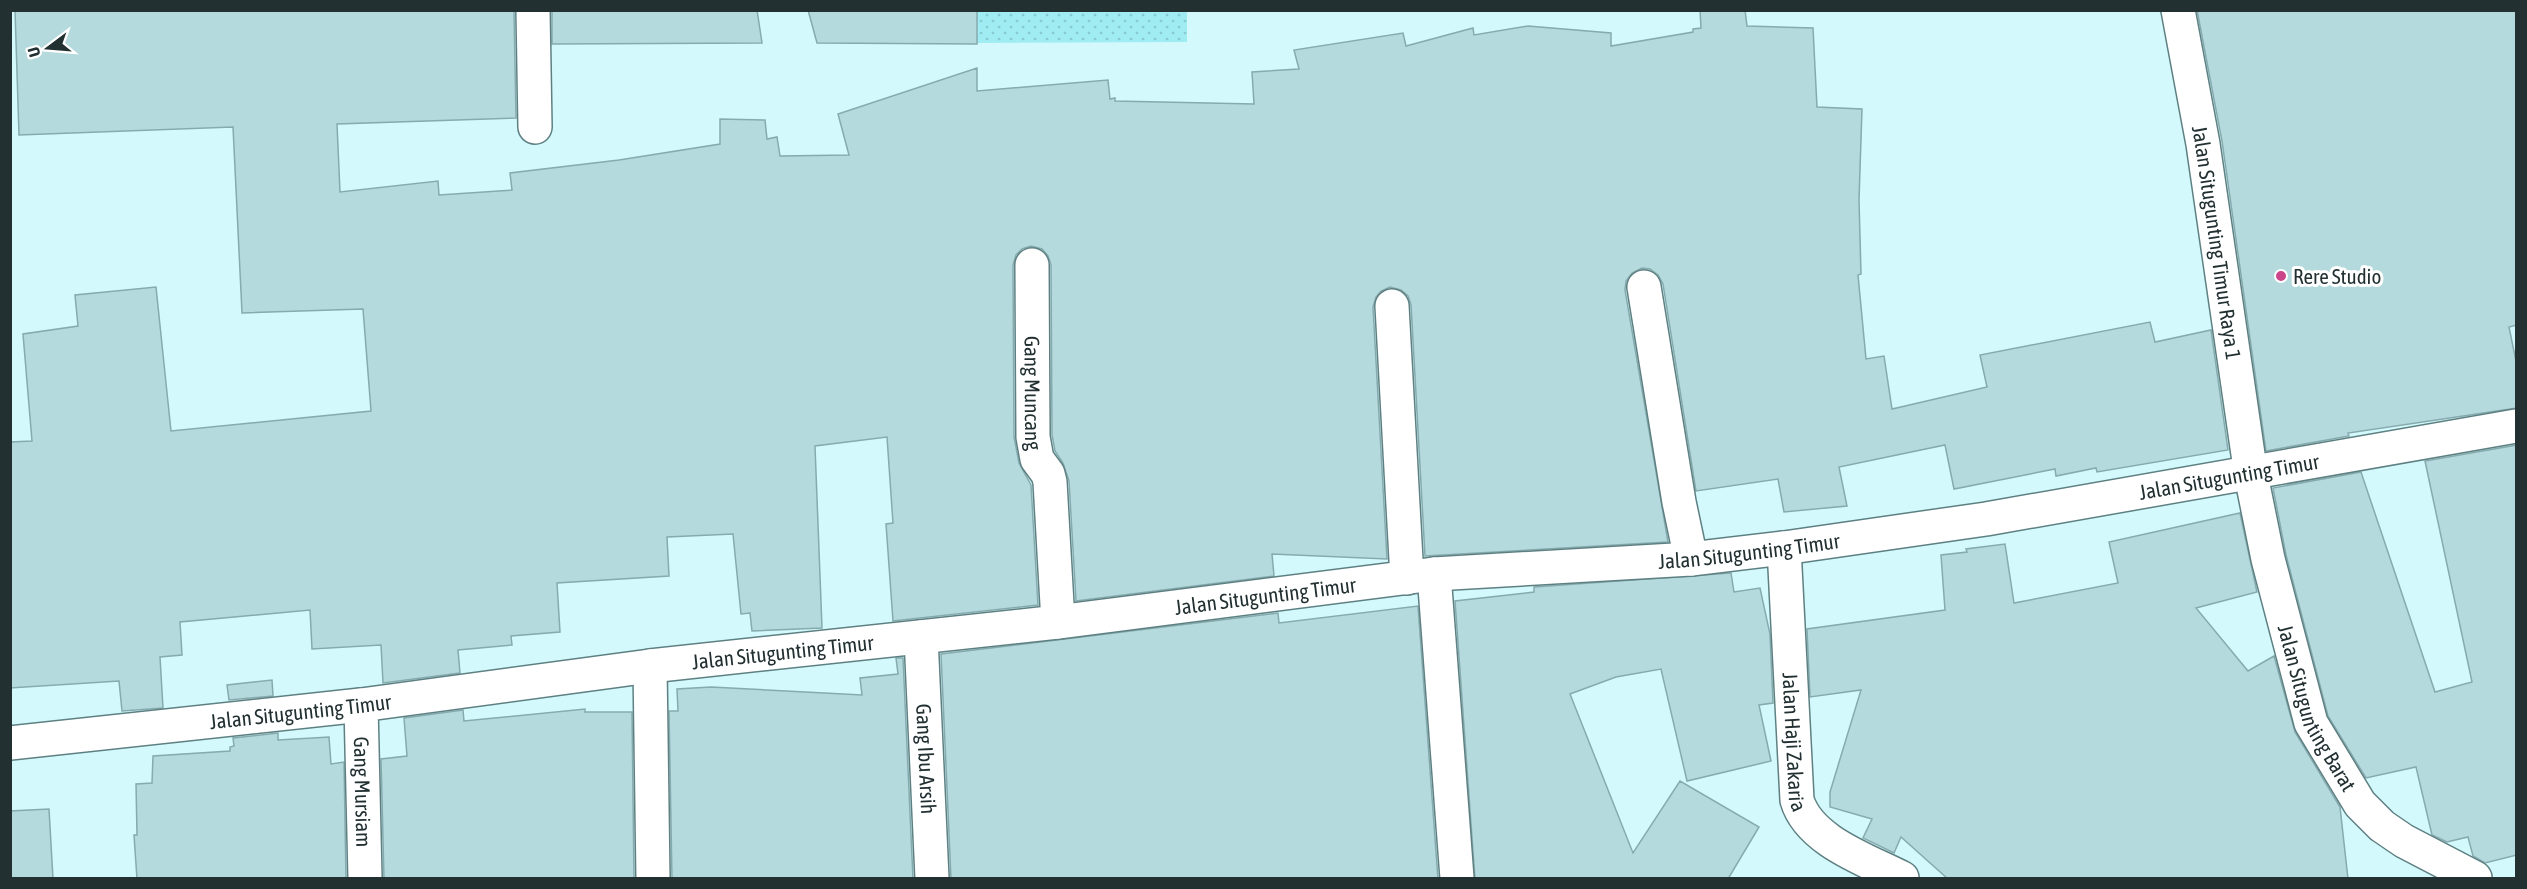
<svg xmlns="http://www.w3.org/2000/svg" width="2527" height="889" font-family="'Asap Condensed',sans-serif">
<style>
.grass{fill:url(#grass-dots)}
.building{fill:#b5dadd;stroke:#86aaad;stroke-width:1.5}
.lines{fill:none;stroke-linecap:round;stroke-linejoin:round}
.minor-casing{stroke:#5e8083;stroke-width:36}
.minor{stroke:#fff;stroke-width:33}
.poi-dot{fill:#ca4589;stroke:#fff;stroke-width:2}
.labels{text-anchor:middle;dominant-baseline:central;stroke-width:6;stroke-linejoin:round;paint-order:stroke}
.street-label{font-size:21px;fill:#223032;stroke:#fff}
.poi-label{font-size:21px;fill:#223032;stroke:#fff;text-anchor:start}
</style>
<defs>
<pattern id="grass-dots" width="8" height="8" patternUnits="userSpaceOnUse" patternTransform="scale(1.5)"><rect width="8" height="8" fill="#9fecf3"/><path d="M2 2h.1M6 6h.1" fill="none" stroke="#89cbd1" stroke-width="1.8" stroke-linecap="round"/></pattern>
</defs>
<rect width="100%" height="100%" fill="#d3f9fc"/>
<!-- grass -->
<path class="grass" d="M977,11H1187V42L977,43Z"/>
<!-- building -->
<path class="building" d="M15,10H514L516,118L337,124L340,192L438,181L439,195L512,190L510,173L619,160L720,144V119L765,120L767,139L777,137L780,156L849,155L838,114L977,68V91L1108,80L1110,99L1115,98V101L1254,104L1252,72L1299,69L1294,50L1403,33L1406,46L1473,28L1474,35L1528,26L1611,33V46L1693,32V29L1701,28L1700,10H1745L1747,26L1813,28L1817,107L1862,109L1859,200L1861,274L1858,275L1866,359L1884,356L1892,409L1987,387L1980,355L2150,322L2155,342L2211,330L2228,450L2097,472L2096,468L2056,476L2055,469L1954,489L1945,445L1839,467L1847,506L1784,512L1778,479L1696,491L1663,284L1658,275L1650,269L1642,268L1632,273L1626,281L1625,290L1668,542L1425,556L1411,305L1408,296L1401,290L1390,287L1381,291L1376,297L1373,307L1387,559L1272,554L1274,576L1076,601L1069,481L1063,463L1055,451L1052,435L1051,265L1048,256L1042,249L1031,246L1022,249L1016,255L1013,265L1014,437L1019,463L1031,485L1038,605L893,621L886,524L893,523L887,437L815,446L822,628L752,631L750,613L741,614L733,534L667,537L669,576L557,583L560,632L511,636L512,645L458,650L460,673L383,683L381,645L312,649L310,610L180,622L182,655L160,657L163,708L122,711L119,681L10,688V442L32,441L23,334L78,326L75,295L156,287L171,431L371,411L363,309L242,313L233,127L19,135Z
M552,10H757L762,43L552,44Z
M808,10H977V44L817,43Z
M2197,10H2517V325L2509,327L2517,366V408L2348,433L2349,436L2266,451L2222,141Z
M2517,445V855L2485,863L2473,856L2468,837L2447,842L2432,835L2416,767L2366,778L2328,716L2286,555L2273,488L2361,472L2435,692L2472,682L2425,461Z
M2240,513L2257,592L2196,608L2248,671L2274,656L2295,732L2340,807L2348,879H1948L1901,837L1894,853L1863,838L1872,819L1830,807V792L1861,690L1810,697L1807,629L1945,610L1941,555L1967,552L1966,549L2005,544L2014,603L2118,583L2109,542Z
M1731,573L1734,592L1760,588L1770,634L1773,703L1759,705L1771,761L1687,781L1661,669L1616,677L1570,694L1633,853L1680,781L1759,827L1728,879H1475L1455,601L1534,592V587Z
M1418,606L1438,879H951L941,654L1278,613L1279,623Z
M896,658H903L913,879H672L669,711H678L677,689L711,687L862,695L860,678L898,674Z
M272,680L273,696L229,700L227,685Z
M585,709V712H632L634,879H384L381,759L407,756L404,718L463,710L464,721Z
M278,733V740L329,737L331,764L344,762L346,879H137L134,835H137L136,784L152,783L153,756L230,751V747L234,746L233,738Z
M49,809L53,879H10V811Z"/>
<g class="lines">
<defs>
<g id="minor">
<path d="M533,10L535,127"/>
<path id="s1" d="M2178,10L2203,144L2251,475L2268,559L2311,723L2360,804L2382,826L2404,841L2475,878"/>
<path id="s2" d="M1032,265L1033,437L1037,459L1048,474L1050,482L1058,622"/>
<path d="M1644,287L1679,502L1691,559"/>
<path d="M1392,306L1407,578"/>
<path id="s3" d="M1784,548L1797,800C1809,841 1867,860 1902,878"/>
<path d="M1434,574L1457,878"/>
<path id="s4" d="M921,637L932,878"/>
<path d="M650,666L653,878"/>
<path id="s5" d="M361,705L365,878"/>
<path id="s6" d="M10,743L361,705L650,666L1058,622L1434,574L1691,559L1784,548L1986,519L2516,426"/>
</g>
</defs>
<!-- minor casing -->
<use href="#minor" class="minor-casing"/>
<!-- minor -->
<use href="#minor" class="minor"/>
</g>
<!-- markers -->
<circle class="poi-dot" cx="2281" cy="276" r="6"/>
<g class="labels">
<!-- street labels -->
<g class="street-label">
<text stroke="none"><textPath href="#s1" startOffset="236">Jalan Situgunting Timur Raya 1</textPath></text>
<text stroke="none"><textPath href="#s2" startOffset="128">Gang Muncang</textPath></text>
<text stroke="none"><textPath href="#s6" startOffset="2236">Jalan Situgunting Timur</textPath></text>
<text stroke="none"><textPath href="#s6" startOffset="1750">Jalan Situgunting Timur</textPath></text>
<text stroke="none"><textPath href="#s6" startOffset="1264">Jalan Situgunting Timur</textPath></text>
<text stroke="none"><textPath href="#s6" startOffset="778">Jalan Situgunting Timur</textPath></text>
<text stroke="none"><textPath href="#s1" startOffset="714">Jalan Situgunting Barat</textPath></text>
<text stroke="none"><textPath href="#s6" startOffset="292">Jalan Situgunting Timur</textPath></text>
<text stroke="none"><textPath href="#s3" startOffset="194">Jalan Haji Zakaria</textPath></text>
<text stroke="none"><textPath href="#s4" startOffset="122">Gang Ibu Arsih</textPath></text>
<text stroke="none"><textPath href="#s5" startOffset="87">Gang Mursiam</textPath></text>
</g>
<!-- poi labels -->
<g class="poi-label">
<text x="2293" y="276">Rere Studio</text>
</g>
</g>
<!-- border -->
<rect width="2527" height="889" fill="none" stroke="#223032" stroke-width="24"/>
<!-- north arrow -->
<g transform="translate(48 48) rotate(254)" stroke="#ffffff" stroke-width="4.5" paint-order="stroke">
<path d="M0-4.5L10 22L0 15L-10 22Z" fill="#223032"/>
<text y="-9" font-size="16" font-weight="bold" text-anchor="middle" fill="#223032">U</text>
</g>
</svg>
